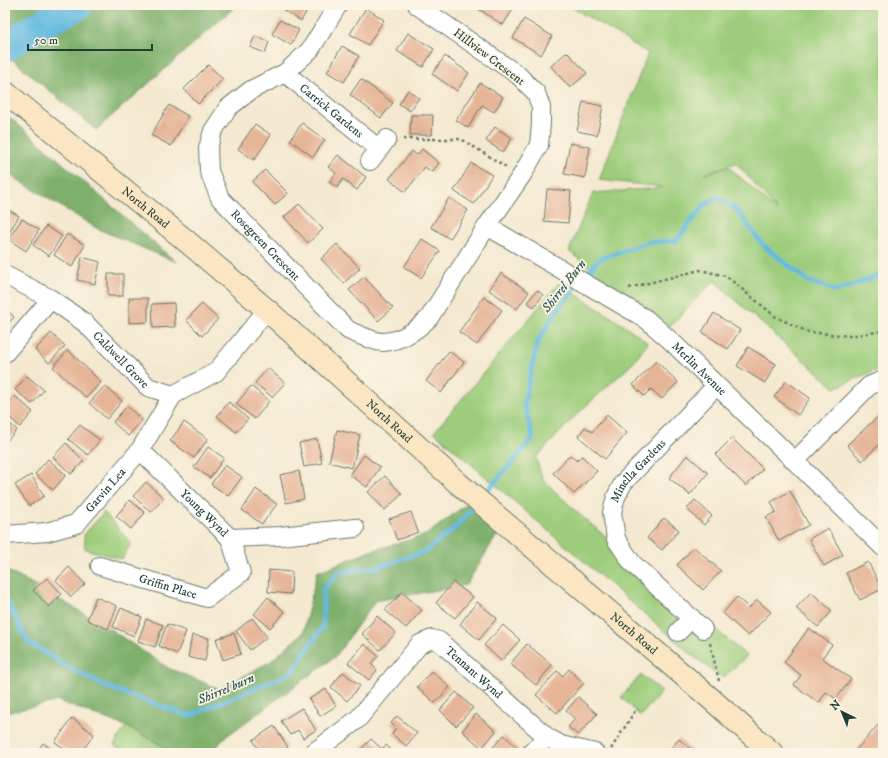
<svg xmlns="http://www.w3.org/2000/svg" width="888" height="758" font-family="'IM FELL DW Pica',serif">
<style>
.green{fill:#9dcd7c;stroke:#5e8558;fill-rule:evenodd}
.forest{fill:#7eb06c;stroke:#4e7650}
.water{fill:#63bae0;stroke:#417c8a}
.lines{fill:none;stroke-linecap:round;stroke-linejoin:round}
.stream{stroke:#63bae0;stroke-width:5}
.river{stroke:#63bae0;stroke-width:30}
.building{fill:#e6b598}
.street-casing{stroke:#6a796b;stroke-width:20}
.secondary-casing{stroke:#6a796b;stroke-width:24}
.path{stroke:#6a796b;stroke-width:2.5;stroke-dasharray:3 3;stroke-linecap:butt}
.street{stroke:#fff;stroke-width:18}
.secondary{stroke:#fbe6c4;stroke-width:22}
.labels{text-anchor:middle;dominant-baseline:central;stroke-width:3.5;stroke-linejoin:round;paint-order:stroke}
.street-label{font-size:12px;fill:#1f3d34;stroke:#fcf5e5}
.water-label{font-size:13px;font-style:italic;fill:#305c5f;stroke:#fcf5e5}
</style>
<rect width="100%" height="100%" fill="#fcf5e5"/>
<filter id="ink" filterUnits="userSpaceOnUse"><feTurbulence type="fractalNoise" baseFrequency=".025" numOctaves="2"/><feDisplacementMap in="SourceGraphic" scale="8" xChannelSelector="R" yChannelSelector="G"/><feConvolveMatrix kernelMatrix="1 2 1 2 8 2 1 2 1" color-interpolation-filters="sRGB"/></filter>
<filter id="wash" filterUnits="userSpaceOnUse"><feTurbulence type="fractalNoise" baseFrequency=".012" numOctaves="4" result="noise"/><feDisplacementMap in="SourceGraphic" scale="16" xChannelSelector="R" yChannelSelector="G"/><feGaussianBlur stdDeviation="0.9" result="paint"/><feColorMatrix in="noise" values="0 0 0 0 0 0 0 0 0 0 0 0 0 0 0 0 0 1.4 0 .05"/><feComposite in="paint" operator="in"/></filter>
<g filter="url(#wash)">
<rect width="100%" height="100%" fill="#f4e9d0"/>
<!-- green -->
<path class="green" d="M568,5H883V367L835,388L714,281L670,326L610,284L569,251L593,193L659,188L663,187L599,180L648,53ZM736,163L777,210V211L729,167L704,174Z
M559,283L637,334L648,343L633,363L573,418L536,458L543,480L580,515L747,656L723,678L698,660L434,432Z
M104,512L131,543L122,559L85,549L84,535Z
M641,675L662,692L640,716L621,697Z
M126,726L172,751L171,753H126L114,745Z"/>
<!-- forest -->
<path class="forest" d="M5,5H237L96,130L5,53Z
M5,113L176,262L98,229L5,172Z
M468,503L499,532L466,585L375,601L336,656L224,738L212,753H175L128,727L58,701L5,713V570L29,582L104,625L168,668L220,689L271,661L303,633L317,572L371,551L426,535Z"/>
<!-- water -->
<path class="water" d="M48,5H91L63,17L37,45L25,27L45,12Z"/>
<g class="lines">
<!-- stream -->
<path class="stream" d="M482,497L533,438L524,403L538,341L556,312L599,259L649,242L676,241L704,205L717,197L736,209L763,245L808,281L837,291L883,274
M5,598L28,642L70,668L107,687L189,716L291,673L323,626V589L339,572L378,567L426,551L457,526L475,505"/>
<!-- river -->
<path class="river" d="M5,47L38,26L78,5"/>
</g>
<g id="blocks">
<!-- building -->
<path class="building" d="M286,5H310L301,21L283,10Z
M480,5H506L513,9L503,25L477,8Z
M366,8L384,20L368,45L350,34Z
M524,19L552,36L541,55L513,38Z
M280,20L299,30L291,45L272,34Z
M408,33L434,49L423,67L397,51Z
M255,36L269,42L265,53L250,47Z
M342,46L359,56L344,82L327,72Z
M567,52L587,73L570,88L551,66Z
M445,56L469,73L457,91L432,74Z
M208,65L223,79L198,104L184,89Z
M361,79L393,103L381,118L350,95Z
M480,83L503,97L494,112L482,105L468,128L456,120Z
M408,90L419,98L410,111L399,104Z
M583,102L603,106L597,135L577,131Z
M169,105L188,116L171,146L151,135Z
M411,115H433L432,135H410Z
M302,123L325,140L313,157L290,140Z
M255,124L271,135L254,160L238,149Z
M495,127L512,138L503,152L486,141Z
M570,143L590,147L585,178L564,174Z
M422,149L439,163L432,172L425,167L405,192L389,179L412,151L417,155Z
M338,155L366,177L357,190L343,179L337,188L329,182L336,173L328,167Z
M471,163L492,175L474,204L454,191Z
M265,170L288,193L275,205L252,182Z
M547,189L571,191L568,223L544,221Z
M449,198L468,210L450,239L431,227Z
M299,204L323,229L308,243L284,217Z
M5,208L19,216L7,236L5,235Z
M22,219L39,230L26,251L8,239Z
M46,226L62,236L49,256L33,245Z
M67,234L85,245L72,267L54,255Z
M422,239L440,251L421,278L404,267Z
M337,244L360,268L344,283L321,259Z
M82,257L100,262L95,284L77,280Z
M501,273L529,292L517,309L489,290Z
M108,274H123V296H108Z
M364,277L393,308L378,321L349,290Z
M537,290L543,295L534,307L527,302Z
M484,297L502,310L477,345L459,332Z
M129,298H148V322L129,323Z
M174,303L175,327L153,328L152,304Z
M202,304L218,319L202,336L186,320Z
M5,308L14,317L5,327Z
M714,313L740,330L728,349L702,332Z
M51,333L65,346L49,363L35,350Z
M748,347L776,364L765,383L737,366Z
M68,350L101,382L86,398L53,367Z
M449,351L464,362L441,393L426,381Z
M656,361L678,382L662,399L651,389L644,396L633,385Z
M268,368L285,383L272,397L255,383Z
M27,376L44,390L32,404L15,390Z
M786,381L810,398L798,415L774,397Z
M105,386L122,401L107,419L89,403Z
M251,386L269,401L255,419L236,404Z
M15,396L33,412L20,427L5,413V407Z
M229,402L248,419L236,432L217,416Z
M127,406L142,420L128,436L113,422Z
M883,412V441L862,461L847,445Z
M607,415L627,433L605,459L578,436L585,427L592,432Z
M5,419L17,430L5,443Z
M184,422L208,439L194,458L170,441Z
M80,425L100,440L88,455L68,439Z
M337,430L360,435L352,468L329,462Z
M732,438L763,469L746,486L715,455Z
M317,439L322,463L304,467L299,443Z
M66,443L84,461L71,474L53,457Z
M208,447L224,458L210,478L194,467Z
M364,455L380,467L367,487L350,475Z
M570,455L577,461L582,456L597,471L574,494L553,473Z
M687,455L708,473L690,495L669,478Z
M48,459L66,475L53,490L35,474Z
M225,465L242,477L228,496L211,484Z
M299,471L304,499L286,503L280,475Z
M31,475L44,496L29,506L15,485Z
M385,476L402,494L385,510L368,492Z
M146,482L164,498L151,512L133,496Z
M256,489L277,504L262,524L242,510Z
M790,491L809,525L779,541L766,517L776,512L771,502Z
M130,500L145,513L131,529L116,516Z
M695,500L712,516L704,525L687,509Z
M411,512L418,532L397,540L389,519Z
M664,518L679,530L662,550L647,538Z
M828,528L843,555L824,566L809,539Z
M694,547L721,571L703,590L677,565Z
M868,562L882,589L860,600L846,573Z
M69,567L85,584L71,597L56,580Z
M269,570L292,572L291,594L268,592Z
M47,578L62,594L49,607L33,590Z
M453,582L473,597L455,618L436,603Z
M402,592L422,610L406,628L385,610Z
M811,592L832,611L818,627L796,608Z
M96,597L117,606L108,629L87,620Z
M268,597L285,612L270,628L254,614Z
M737,597L749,608L757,600L771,612L748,636L723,613Z
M477,602L497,618L479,640L460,624Z
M121,608L142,617L134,636L113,627Z
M377,616L396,633L380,650L362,634Z
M252,618L267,637L250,650L236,631Z
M146,619L163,625L155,647L138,641Z
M167,624L186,631L177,654L159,646Z
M503,625L520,640L501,661L484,645Z
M809,628L832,645L822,658L851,679L836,699L826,692L819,703L794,685L801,675L784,662Z
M234,633L241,654L223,660L216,639Z
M192,635L209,638L205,661L188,657Z
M364,644L378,656L371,664L377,670L369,680L348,663Z
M527,644L552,665L536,685L510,664Z
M569,669L584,683L557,713L536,695L557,671L563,676Z
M432,671L450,687L435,703L417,687Z
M343,672L360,686L347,701L331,687Z
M326,689L336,706L320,716L309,699Z
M456,692L473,708L456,726L440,710Z
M578,697L597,714L578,735L568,727L575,719L566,711Z
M302,708L316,730L303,738L298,730L290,735L281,721Z
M476,714L496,731L482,748L462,731Z
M397,716L417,733L406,746L392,734L396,728L391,723Z
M72,718L94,734L81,753H71L55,742Z
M878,725L883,730V753H859L856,750Z
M274,726L288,747L278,753H274L270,748L261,753L253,740Z
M504,735L518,748L514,753H488Z
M371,739L382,749L386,745L395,753H357Z
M679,739L695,753H667Z
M43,743L57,753H36Z"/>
</g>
</g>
<g filter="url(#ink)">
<use href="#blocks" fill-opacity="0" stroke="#6a796b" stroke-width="1"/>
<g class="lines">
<defs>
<g id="street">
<path id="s1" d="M338,5L310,50L285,73L251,90L228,108L213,131L208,148L209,171L220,198L348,330C357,334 374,342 383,342C402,341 417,330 429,318L487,226L522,175L539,145L541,124V107L536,93L518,75L417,5"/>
<path id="s2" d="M285,73L379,149"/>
<path d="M370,161L387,139"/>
<path id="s3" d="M487,226L646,319L671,341L883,547"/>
<path id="s4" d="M5,275L51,299L85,323L148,387L173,395L216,372L267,310"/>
<path d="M5,353L51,299"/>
<path id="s5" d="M140,450L230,538L280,536L355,528"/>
<path d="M795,461L869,386L883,380"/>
<path id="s6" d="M5,535L47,532L76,524L140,450L173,395"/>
<path id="s7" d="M100,566L207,598L241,573L230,538"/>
<path id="s8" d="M703,629L632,563L616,539L612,512L616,497L623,483L716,386"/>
<path d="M678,632L692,618"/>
<path id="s9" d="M313,753L358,719L420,644L432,639L439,641L449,650L547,737L561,745L595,753"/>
<path d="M531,753L547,737"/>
</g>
<g id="secondary">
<path id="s10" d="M5,92L184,239L267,310L459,484L710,698L772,753"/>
</g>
</defs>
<!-- street casing -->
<use href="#street" class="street-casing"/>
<!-- secondary casing -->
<use href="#secondary" class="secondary-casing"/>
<!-- path -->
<path class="path" d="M403,139H461L508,168
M629,288L700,270L726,276L776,317L808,332L849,336L883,331
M710,643L719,681
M611,749L635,711"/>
<!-- street -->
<use href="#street" class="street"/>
<!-- secondary -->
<use href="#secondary" class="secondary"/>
</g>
</g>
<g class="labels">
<!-- street labels -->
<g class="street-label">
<text transform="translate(489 57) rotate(37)">Hillview Crescent</text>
<text stroke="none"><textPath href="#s2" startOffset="60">Carrick Gardens</textPath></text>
<text stroke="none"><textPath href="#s10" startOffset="182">North Road</textPath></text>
<text stroke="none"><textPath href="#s1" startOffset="317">Rosegreen Crescent</textPath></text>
<text stroke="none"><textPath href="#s4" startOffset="145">Caldwell Grove</textPath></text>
<text stroke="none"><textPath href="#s3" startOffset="257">Merlin Avenue</textPath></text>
<text stroke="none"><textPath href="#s10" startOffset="506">North Road</textPath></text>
<text stroke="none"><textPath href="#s8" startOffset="203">Minella Gardens</textPath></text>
<text stroke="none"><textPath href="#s6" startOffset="117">Garvin Lea</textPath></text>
<text stroke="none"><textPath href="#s5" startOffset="90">Young Wynd</textPath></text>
<text stroke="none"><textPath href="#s7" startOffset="71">Griffin Place</textPath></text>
<text stroke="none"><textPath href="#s10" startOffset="830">North Road</textPath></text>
<text stroke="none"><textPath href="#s9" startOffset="221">Tennant Wynd</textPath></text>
</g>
<!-- water labels -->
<g class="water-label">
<text transform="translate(564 286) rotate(-52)">Shirrel Burn</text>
<text transform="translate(226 689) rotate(-23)">Shirrel burn</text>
</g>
</g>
<!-- margin -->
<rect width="888" height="758" fill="none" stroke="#fcf5e5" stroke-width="20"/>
<!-- north arrow -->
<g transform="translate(842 712) rotate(317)" stroke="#fcf5e5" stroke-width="3" paint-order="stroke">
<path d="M0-3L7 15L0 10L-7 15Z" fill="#1f3d34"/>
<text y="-6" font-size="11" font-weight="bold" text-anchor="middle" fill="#1f3d34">N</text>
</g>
<!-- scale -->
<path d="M28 44v6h124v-6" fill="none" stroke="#1f3d34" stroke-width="2"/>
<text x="34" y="44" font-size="12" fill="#1f3d34" stroke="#fcf5e5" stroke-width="3" paint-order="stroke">50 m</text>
</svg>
